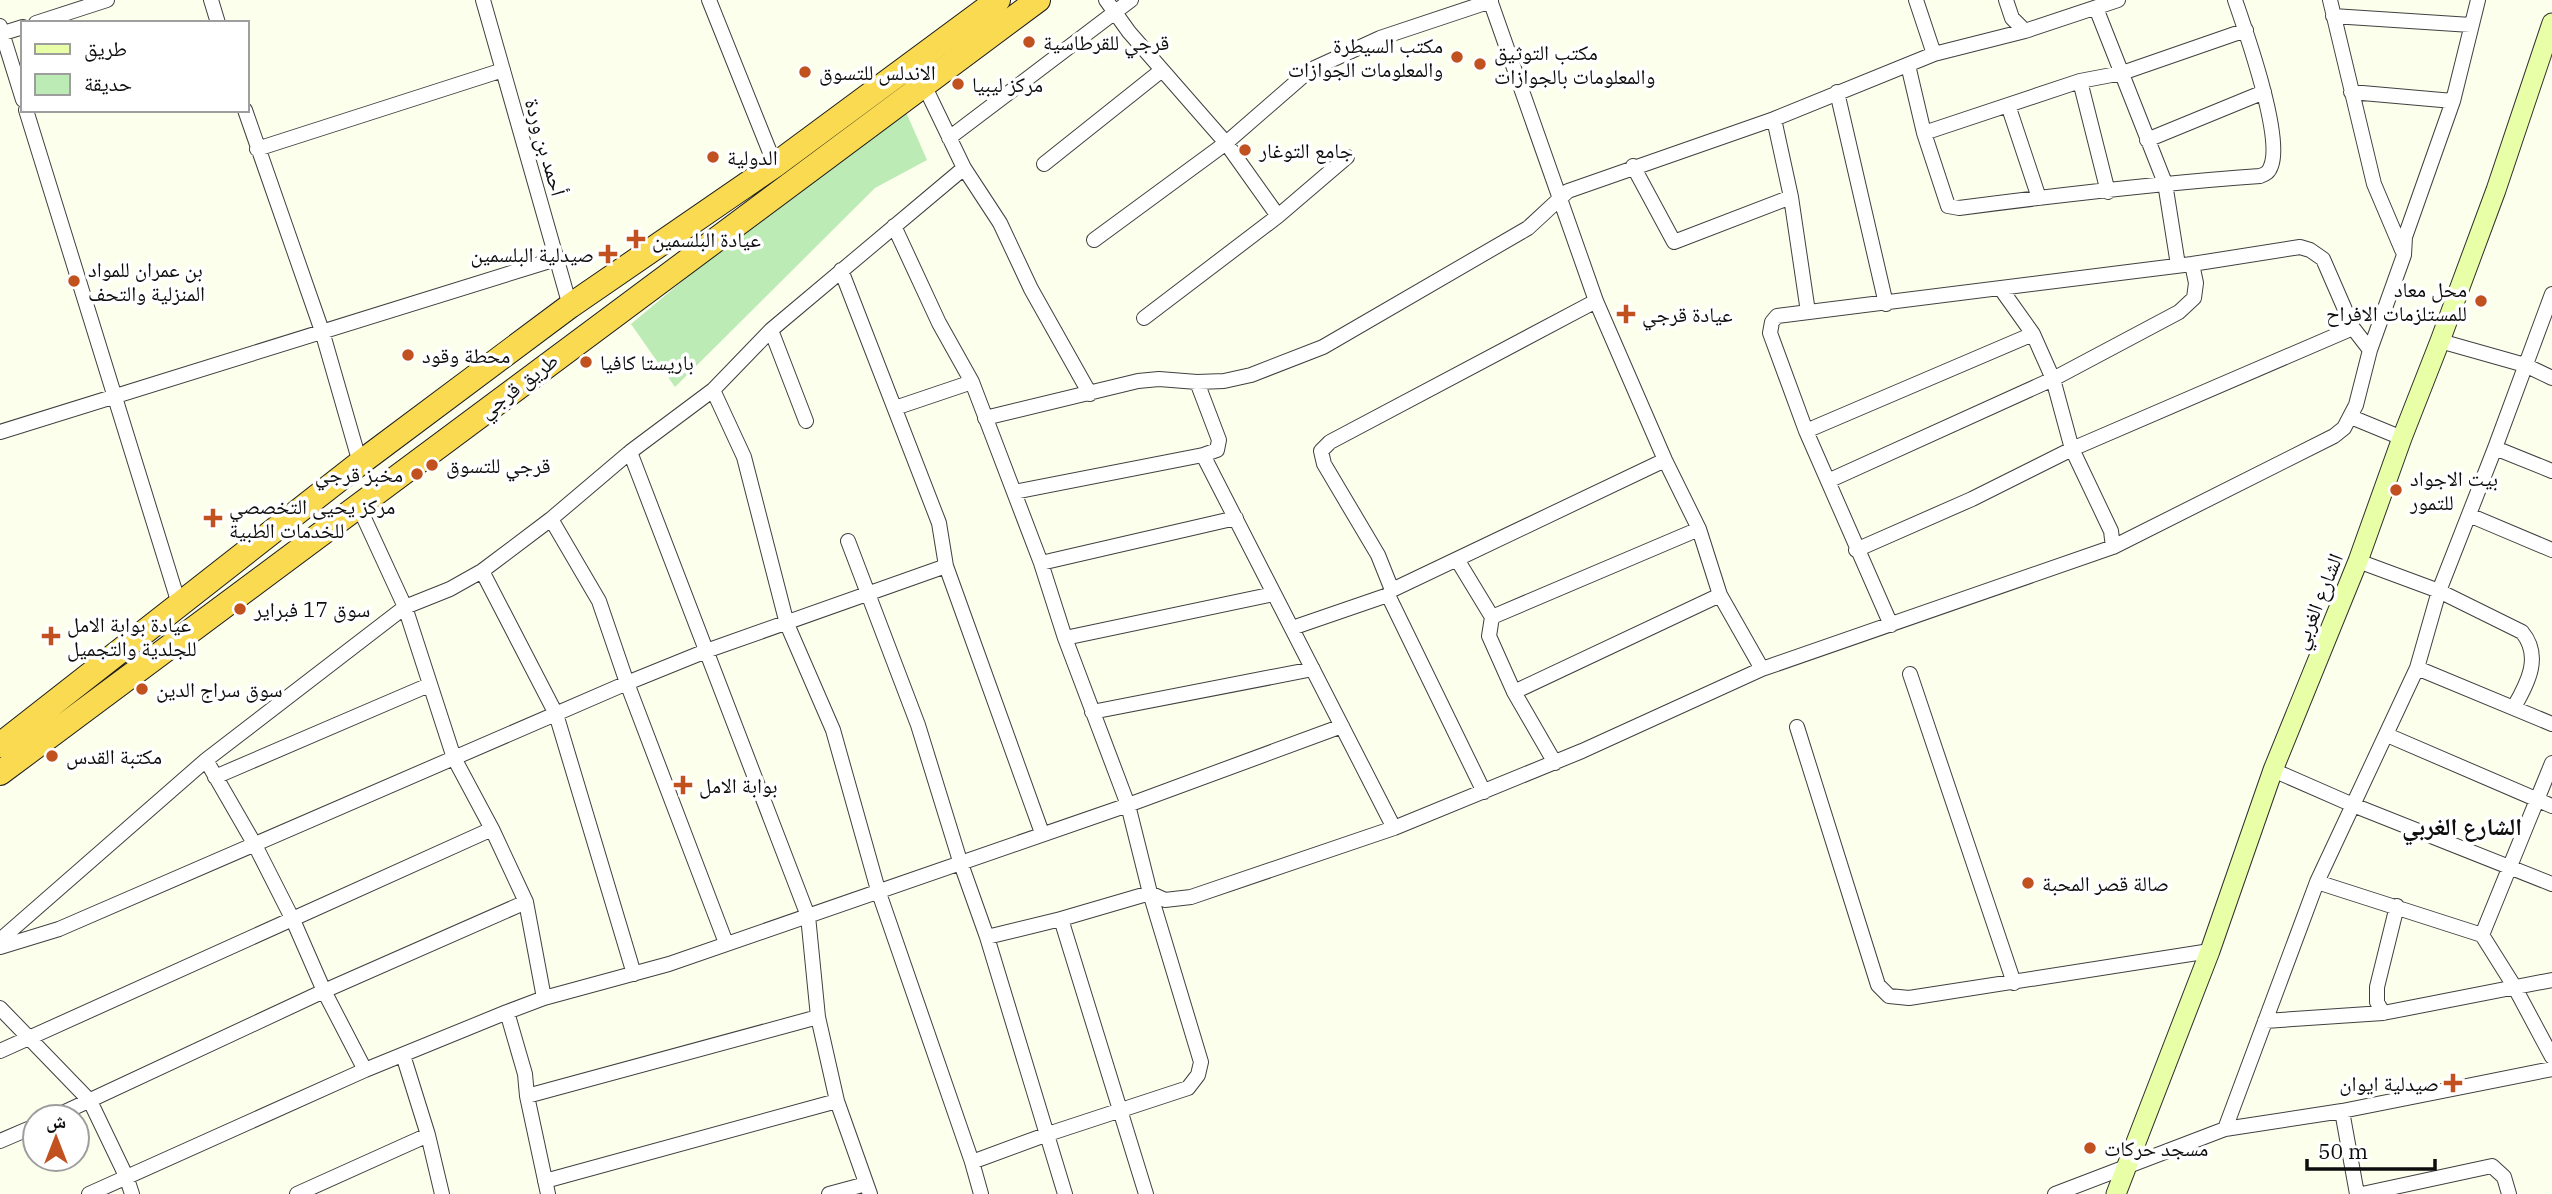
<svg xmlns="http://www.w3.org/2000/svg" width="2552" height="1194" font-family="'IBM Plex Serif','Noto Naskh Arabic',serif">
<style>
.green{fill:#bdebb5}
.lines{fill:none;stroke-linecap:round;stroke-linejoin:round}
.street-casing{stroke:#404040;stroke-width:16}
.secondary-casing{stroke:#2f2f2f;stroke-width:21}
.highway-casing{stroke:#1e1e1e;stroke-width:26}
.street{stroke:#fff;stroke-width:14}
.secondary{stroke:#e9ffa7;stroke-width:19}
.highway{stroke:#fada50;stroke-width:24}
.poi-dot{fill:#c15220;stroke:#fff;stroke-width:2.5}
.labels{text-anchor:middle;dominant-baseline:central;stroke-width:7;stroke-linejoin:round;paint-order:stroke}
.poi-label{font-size:21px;fill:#0d0d0d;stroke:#fff;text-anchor:start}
.street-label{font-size:21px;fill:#0d0d0d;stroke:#fff}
.quarter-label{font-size:24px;font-weight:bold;fill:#0d0d0d;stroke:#fff}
</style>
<rect width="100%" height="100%" fill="#fcffec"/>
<!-- green -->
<path class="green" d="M906,112L927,160L875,188L675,387L631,324L716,253Z"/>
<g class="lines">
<defs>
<path id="street" d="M211,0L218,23
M483,0L570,306
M709,0L775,165
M1106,0L1129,32L1226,143L1278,216
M1490,0L1596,301L1665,460L1699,529L1720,595L1762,669
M1916,0L1934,54
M2006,0L2012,18L2025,31
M2330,0L2374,184L2402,250
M2096,8L2165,183L2178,265
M2333,16L2471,25
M36,23L107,0
M0,26L23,100
M0,34L23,27
M1908,65L1924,133L1948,206L1959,208C2059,195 2159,183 2260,176C2266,174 2269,172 2271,166C2283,136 2246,32 2235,0
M2080,81L2108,192
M924,85L964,168L1000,223L1031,289L1090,394
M1837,92L1886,304
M2351,92L2453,101
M2008,105L2039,198
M26,110L179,604
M245,110L322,331L360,463
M1774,119L1791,197L1808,312
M1924,133L2080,81L2122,73L2246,30
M949,138L1131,0
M2147,140L2264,92
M257,149L503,70
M1044,164L1162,70
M1633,166L1674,242L1791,197
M894,226L939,323L972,382L1041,563L1065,638L1128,805L1150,893L1201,1062L1198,1075L1188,1088L1048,1134L972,1162
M1094,240L1226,143L1310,70L1380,38L1491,1
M841,270L939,523L946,566L1042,833
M2001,289L2033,334L2053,379L2072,449L2111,531L2113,547
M1144,318L1278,216L1347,157
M771,330L806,421
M2440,341L2525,365L2552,378
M713,390L744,457L787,624L833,730L878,890L972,1162L981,1194
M895,408L972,382
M2351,417L2402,438
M985,418L1138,381L1159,379L1197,382L1224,381L1251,375L1323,347L1528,228L1568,191L1774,119L1934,54L2025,31L2118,0
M1806,431L2033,334
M0,432L556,259
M2495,448L2552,471
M630,452L808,916L818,1017L837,1101L870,1194
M1203,455L1394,828
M1828,481L2053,379L2179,312L2194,298L2196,283L2192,264
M1014,492L1203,455L1217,450L1219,440L1197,382
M358,505L405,607L454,758L492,829L526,902L544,998
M2469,515L2552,550
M551,519L599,601L627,683L726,943
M848,541L918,725L960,861L987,937L1065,1194
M1856,550L1972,499L2072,449L2353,328
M1458,561L1492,617L1489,636L1514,692L1555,763
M2358,561L2439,591L2522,632C2542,656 2528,683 2514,707
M1041,563L1236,518
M482,571L556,714L634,974
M1392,590L1378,555L1324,464L1321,451L1330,442L1596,301
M1492,617L1699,529
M1891,625L1806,431L1770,333L1772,322L1777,316L2192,264L2300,247L2310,250L2323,259L2353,328L2370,350
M1292,628L1388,595
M1065,638L1274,594
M2417,668L2552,724
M1910,674L2014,983
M1514,692L1720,595
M1092,712L1313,669
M1797,727L1878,985L1889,996L1909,998L2210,951
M2387,735L2552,806
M206,760L255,845L293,920L324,991L365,1070
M2273,770L2353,805L2552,884
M215,777L429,685
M1484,792L1388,595L1392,590L1665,460
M2317,882L2482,935L2514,986L2552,1057
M1061,919L1146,1194
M2482,935L2552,763
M987,937L1061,919L1150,893L1165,900L1191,897L1394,828L1582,751L1762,669L2113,547L2334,436L2344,428L2356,405L2370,350L2404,255L2405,237L2453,101L2478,0
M0,940L206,760L405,607L450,589L482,571L551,519L630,452L713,390L771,330L964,168
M0,947L59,929L627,683L706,651L946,566
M0,1008L90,1101L126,1176L132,1194
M507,1012L525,1074L527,1096L548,1194
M2383,1013L2377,1002V987L2397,906
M2265,1021L2383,1013L2552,980
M0,1051L492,829
M403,1055L428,1135L442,1194
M527,1096L818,1017
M2342,1111L2357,1194
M54,1117L324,991L526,902
M2225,1129L2317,882L2417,668L2439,591L2495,448L2552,294
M0,1141L35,1126
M545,1181L837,1101
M89,1194L365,1070L507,1012L544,998L669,964L1128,805L1342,726
M297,1194L428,1135
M829,1194L866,1184
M2055,1194L2225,1129L2342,1111L2552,1069
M2362,1194L2492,1166L2504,1177L2509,1194"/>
<path id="secondary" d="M2116,1194L2210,951L2273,770L2358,561L2402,438L2440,341L2496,190L2552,23"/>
<path id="highway" d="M0,745L360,463L570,306L775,165L998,0
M0,773L1038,0"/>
</defs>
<!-- street casing -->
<use href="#street" class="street-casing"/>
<!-- secondary casing -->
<use href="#secondary" class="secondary-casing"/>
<!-- highway casing -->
<use href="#highway" class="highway-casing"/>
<!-- street -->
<use href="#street" class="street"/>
<!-- secondary -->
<use href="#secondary" class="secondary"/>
<!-- highway -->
<use href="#highway" class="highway"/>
</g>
<!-- markers -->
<g class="poi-dot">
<circle cx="1029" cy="42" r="7"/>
<circle cx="1457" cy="57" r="7"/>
<circle cx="1480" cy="64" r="7"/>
<circle cx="805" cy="72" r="7"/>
<circle cx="958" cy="84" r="7"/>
<circle cx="1245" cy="150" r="7"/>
<circle cx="713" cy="157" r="7"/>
<path d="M632.5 228.5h7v7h7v7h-7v7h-7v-7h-7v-7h7z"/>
<path d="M604.5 243.5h7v7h7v7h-7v7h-7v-7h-7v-7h7z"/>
<circle cx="74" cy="281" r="7"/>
<circle cx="2481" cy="301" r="7"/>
<path d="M1622.5 303.5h7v7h7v7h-7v7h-7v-7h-7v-7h7z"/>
<circle cx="408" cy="355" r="7"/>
<circle cx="586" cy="362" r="7"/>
<circle cx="432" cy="465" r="7"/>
<circle cx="417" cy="474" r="7"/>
<circle cx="2396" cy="490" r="7"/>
<path d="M209.5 507.5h7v7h7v7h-7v7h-7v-7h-7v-7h7z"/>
<circle cx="240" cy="609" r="7"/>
<path d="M47.5 625.5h7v7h7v7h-7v7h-7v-7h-7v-7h7z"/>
<circle cx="142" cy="689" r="7"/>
<circle cx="52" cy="756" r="7"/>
<path d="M679.5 774.5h7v7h7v7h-7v7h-7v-7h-7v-7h7z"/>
<circle cx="2028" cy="883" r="7"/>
<path d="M2449.5 1072.5h7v7h7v7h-7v7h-7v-7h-7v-7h7z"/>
<circle cx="2090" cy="1148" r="7"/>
</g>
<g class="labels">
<!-- poi labels -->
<g class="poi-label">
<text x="1043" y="42">قرجي للقرطاسية</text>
<text x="1443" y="45" text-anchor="end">مكتب السيطرة<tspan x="1443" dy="24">والمعلومات الجوازات</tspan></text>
<text x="1494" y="52">مكتب التوثيق<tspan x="1494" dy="24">والمعلومات بالجوازات</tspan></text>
<text x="819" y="72">الاندلس للتسوق</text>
<text x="972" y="84">مركز ليبيا</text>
<text x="1259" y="150">جامع التوغار</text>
<text x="727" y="157">الدولية</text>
<text x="652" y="239">عيادة البلسمين</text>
<text x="594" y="254" text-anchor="end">صيدلية البلسمين</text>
<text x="88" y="269">بن عمران للمواد<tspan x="88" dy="24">المنزلية والتحف</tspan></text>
<text x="2467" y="289" text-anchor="end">محل معاد<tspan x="2467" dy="24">للمستلزمات الافراح</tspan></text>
<text x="1642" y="314">عيادة قرجي</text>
<text x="422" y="355">محطة وقود</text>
<text x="600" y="362">باريستا كافيا</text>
<text x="446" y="465">قرجي للتسوق</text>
<text x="403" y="474" text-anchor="end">مخبز قرجي</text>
<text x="2410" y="478">بيت الاجواد<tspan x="2410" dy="24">للتمور</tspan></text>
<text x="229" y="506">مركز يحيى التخصصي<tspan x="229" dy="24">للخدمات الطبية</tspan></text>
<text x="254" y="609">سوق 17 فبراير</text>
<text x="67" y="624">عيادة بوابة الامل<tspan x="67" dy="24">للجلدية والتجميل</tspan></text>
<text x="156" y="689">سوق سراج الدين</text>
<text x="66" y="756">مكتبة القدس</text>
<text x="699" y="785">بوابة الامل</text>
<text x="2042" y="883">صالة قصر المحبة</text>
<text x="2439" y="1083" text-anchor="end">صيدلية ايوان</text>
<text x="2104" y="1148">مسجد حركات</text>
</g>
<!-- street labels -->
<g class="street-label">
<text transform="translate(546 147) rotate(74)">أحمد بن وردة</text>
<text transform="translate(518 385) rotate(-37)">طريق قرجي</text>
<text transform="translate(2317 601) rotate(-68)">الشارع الغربي</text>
</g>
<!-- quarter labels -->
<g class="quarter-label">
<text x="2462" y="826">الشارع الغربي</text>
</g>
</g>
<!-- legend -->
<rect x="21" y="21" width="228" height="91" fill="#ffffff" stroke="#9e9e9e" stroke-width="2"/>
<rect x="35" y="44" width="35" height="10" fill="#e9ffa7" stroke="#9e9e9e" stroke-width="2"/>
<text x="84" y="56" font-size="21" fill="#0d0d0d">طريق</text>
<rect x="35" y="74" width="35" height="21" fill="#bdebb5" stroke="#9e9e9e" stroke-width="2"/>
<text x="84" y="91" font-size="21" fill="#0d0d0d">حديقة</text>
<!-- north arrow -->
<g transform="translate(56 1138)"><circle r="33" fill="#ffffff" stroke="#9e9e9e" stroke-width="2"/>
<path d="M0-5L12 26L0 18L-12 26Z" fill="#c15220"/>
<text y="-10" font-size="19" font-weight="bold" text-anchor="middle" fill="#0d0d0d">ش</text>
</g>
<!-- scale -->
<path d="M2307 1159v10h128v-10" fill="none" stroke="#0d0d0d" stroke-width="3.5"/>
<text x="2318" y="1159" font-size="21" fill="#0d0d0d" stroke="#ffffff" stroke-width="5" paint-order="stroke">50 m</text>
</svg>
